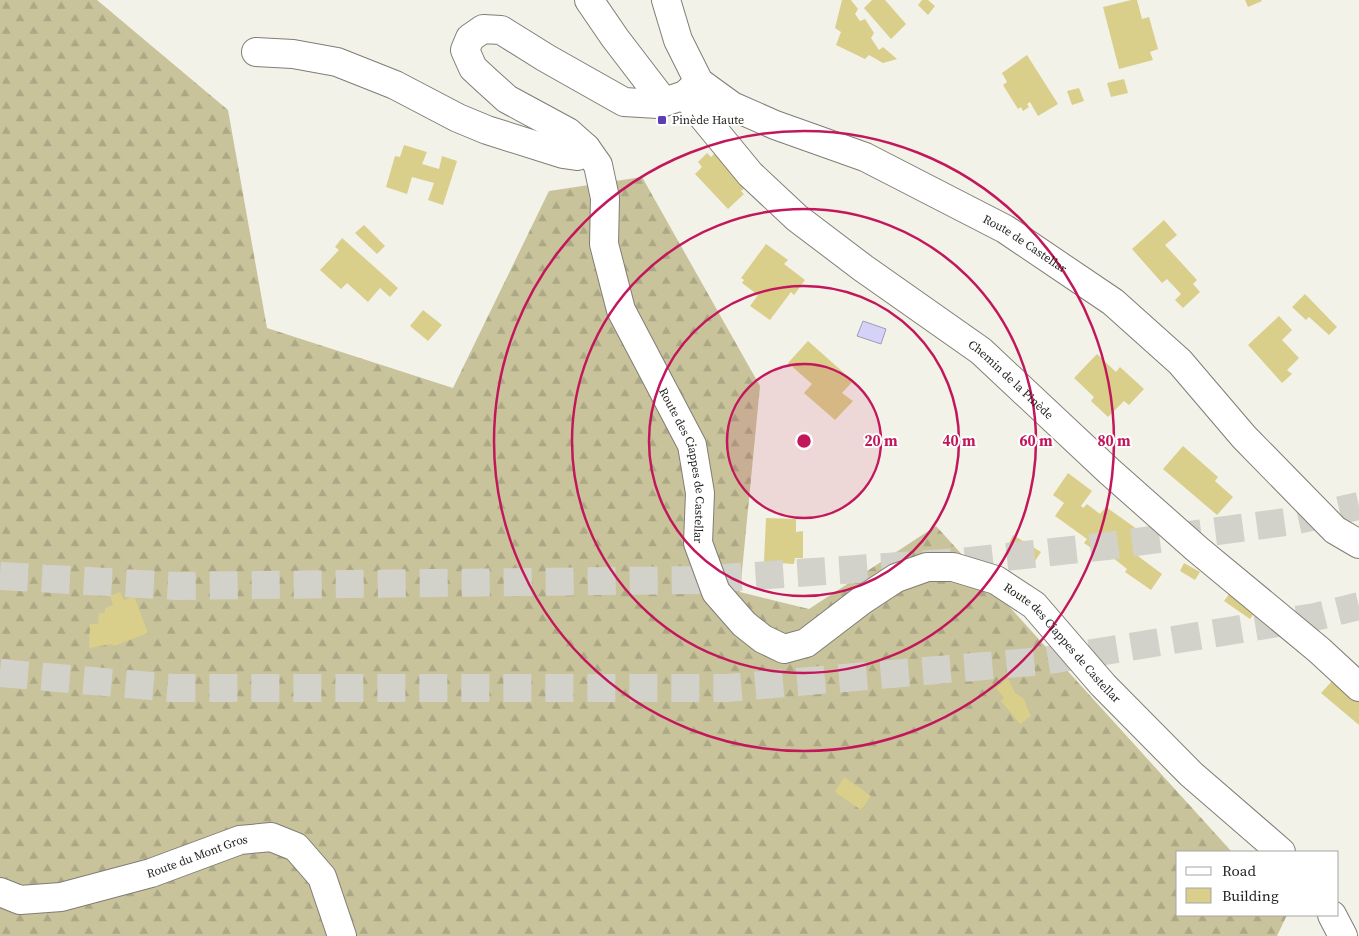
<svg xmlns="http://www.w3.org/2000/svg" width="1359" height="936" font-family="'Source Serif 4',serif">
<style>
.forest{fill:url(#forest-firs)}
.water{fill:#d5d2f8;stroke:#9f9cb6}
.building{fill:#d9ce8a}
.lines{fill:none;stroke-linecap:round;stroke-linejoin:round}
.highway-tunnel{stroke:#d3d2ca;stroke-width:28;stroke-dasharray:28 14;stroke-linecap:butt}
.minor-casing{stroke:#7f7d75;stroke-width:30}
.minor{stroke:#fff;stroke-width:28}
.ring{fill:none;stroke:#c2185b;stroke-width:2.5}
.poi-dot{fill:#5c3db6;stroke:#fff;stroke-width:2}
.labels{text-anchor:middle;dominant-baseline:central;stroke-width:4;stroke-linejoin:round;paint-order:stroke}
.poi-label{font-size:12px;fill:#201f1c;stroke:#fff;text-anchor:start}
.street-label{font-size:12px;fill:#201f1c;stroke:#fff}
.centre{fill:#c2185b;stroke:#fff;stroke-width:2.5}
.ring-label{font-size:15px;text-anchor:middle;font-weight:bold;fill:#c2185b;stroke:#fff;stroke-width:4;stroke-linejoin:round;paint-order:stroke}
</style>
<defs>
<pattern id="forest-firs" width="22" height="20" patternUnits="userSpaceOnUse" patternTransform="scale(1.25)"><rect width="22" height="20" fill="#c9c39b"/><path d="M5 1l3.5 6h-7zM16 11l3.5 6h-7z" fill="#aca785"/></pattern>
</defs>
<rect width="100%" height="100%" fill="#f3f2e9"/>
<!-- forest -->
<path class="forest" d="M0,0H97L228,110L267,328L453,388L549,191L642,177L760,386L740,592L809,609L936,526L1232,852H1178V915H1287L1277,936H0Z"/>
<!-- water -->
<path class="water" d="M863,321L886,329L881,344L857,336Z"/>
<!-- building -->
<path class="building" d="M842,0H851L858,9L855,14L860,21L865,19L874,33L871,38L879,50L883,47L897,59L883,63L869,55L865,59L836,45L841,32L835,28Z
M872,0H885L906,24L891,39L864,8Z
M922,0H928L935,6L928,15L918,5Z
M1131,0H1137L1142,19L1149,17L1158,49L1150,52L1153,60L1119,69L1103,7Z
M1245,0H1261L1262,1L1248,7Z
M1027,55L1058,104L1038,116L1030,102L1027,104L1029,107L1023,111L1021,107L1018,109L1003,85L1007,82L1002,73Z
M1124,79L1128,93L1111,97L1107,83Z
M1079,88L1084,101L1072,105L1067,91Z
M404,145L427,152L422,164L439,169L442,156L457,161L443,205L428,200L434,183L412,177L407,194L386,187L395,156L400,157Z
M720,148L750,184L741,191L744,194L728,209L695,174L702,167L698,162L707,153L711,157Z
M1164,220L1177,235L1165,245L1197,280L1193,284L1200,292L1183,308L1175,300L1181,294L1167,279L1162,283L1132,249Z
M364,225L385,246L377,254L355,233Z
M342,238L398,288L390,297L380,288L368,302L347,283L341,289L320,270L339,250L335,247Z
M766,244L788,260L784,264L805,280L794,295L791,292L770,320L750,306L758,295L742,283L744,280L741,278Z
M1305,294L1337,327L1329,335L1309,317L1306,320L1292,307Z
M423,310L442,325L428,341L410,326Z
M1279,316L1292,330L1282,340L1299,358L1287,370L1292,374L1282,383L1248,345Z
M808,341L853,381L842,393L853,401L835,420L804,393L812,384L788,363Z
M1097,354L1116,372L1120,367L1144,389L1129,405L1124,401L1108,417L1091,401L1094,397L1074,378Z
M1183,446L1218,477L1215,481L1233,497L1217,515L1163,469Z
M1068,473L1092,491L1081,506L1083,508L1087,504L1100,514L1106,507L1151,539L1138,556L1162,574L1151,590L1125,572L1127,569L1098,546L1094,550L1084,543L1087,539L1055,516L1064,503L1053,495Z
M766,518L796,519V532L803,531V558H795L794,564L764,562Z
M1013,535L1041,552L1035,561L1008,545Z
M1184,563L1200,572L1195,580L1180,571Z
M120,592L124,600L134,596L148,633L114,646L112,644L89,648L90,624H98L99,613H105V608L113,605L110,596Z
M1230,593L1256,611L1250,619L1224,601Z
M1008,678L1015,693L1024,699L1031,716L1020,724L1001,701L1004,698L996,688Z
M1332,681L1359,702V725L1321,693Z
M844,777L871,796L861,810L835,792Z"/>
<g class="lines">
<!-- highway-tunnel -->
<path class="highway-tunnel" d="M0,576L177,586L695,580L959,562L1107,546L1293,521L1359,506
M0,673L174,688H727L1043,661L1315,617L1359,606"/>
<defs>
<g id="minor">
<path d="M589,0L615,38L664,102"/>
<path id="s1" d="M666,0L678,40L699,82L732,106L775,125L865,157L1005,229L1113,302L1180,362L1244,437L1335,530L1359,544"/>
<path d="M256,52L293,54L337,62L395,85L458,118L487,130L563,154L577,156L586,148"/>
<path id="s2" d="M699,82L685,95L658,104L624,102L546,58L501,30L483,29L470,38L465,50L473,68L487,81L507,99L568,132L586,148L598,165L605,198L604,244L621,310L692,445L700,493L698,543L716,592L744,624L763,639L784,649L806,643L861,601L896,578L927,567H953L996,580L1034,605L1103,685L1191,774L1281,852"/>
<path id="s3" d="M685,95L750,174L797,218L863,268L981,351L1109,471L1197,549L1319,650L1359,687"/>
<path id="s4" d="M0,892L20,900L61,897L151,873L240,840L271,837L296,847L322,877L342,936"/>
<path d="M1332,915L1343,936"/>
</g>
</defs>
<!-- minor casing -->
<use href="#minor" class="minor-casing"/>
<!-- minor -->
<use href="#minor" class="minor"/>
</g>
<!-- distance rings -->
<circle cx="804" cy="441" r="77" fill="#c2185b" fill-opacity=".12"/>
<g class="ring">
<circle cx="804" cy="441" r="77"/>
<circle cx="804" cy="441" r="155"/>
<circle cx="804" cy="441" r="232"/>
<circle cx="804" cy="441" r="310"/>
</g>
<!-- markers -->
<rect class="poi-dot" x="657" y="115" width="10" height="10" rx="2.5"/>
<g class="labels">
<!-- poi labels -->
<g class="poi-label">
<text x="672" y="120">Pinède Haute</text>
</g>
<!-- street labels -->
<g class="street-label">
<text stroke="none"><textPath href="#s1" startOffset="454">Route de Castellar</textPath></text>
<text stroke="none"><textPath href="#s3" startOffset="435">Chemin de la Pinède</textPath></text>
<text stroke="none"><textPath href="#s2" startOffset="769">Route des Ciappes de Castellar</textPath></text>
<text stroke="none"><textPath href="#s2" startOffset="1322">Route des Ciappes de Castellar</textPath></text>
<text stroke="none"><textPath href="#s4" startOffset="205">Route du Mont Gros</textPath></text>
</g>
</g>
<circle cx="804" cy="441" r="8" class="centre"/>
<g class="ring-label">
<text x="881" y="446">20 m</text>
<text x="959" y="446">40 m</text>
<text x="1036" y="446">60 m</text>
<text x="1114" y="446">80 m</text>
</g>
<!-- legend -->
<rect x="1176" y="851" width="162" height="65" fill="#ffffff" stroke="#a6a5a4"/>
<rect x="1186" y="867" width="25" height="8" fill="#ffffff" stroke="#a6a5a4"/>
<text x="1222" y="876" font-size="15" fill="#201f1c">Road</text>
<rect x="1186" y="888" width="25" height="15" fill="#d9ce8a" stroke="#a6a5a4"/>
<text x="1222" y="901" font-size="15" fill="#201f1c">Building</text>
</svg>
